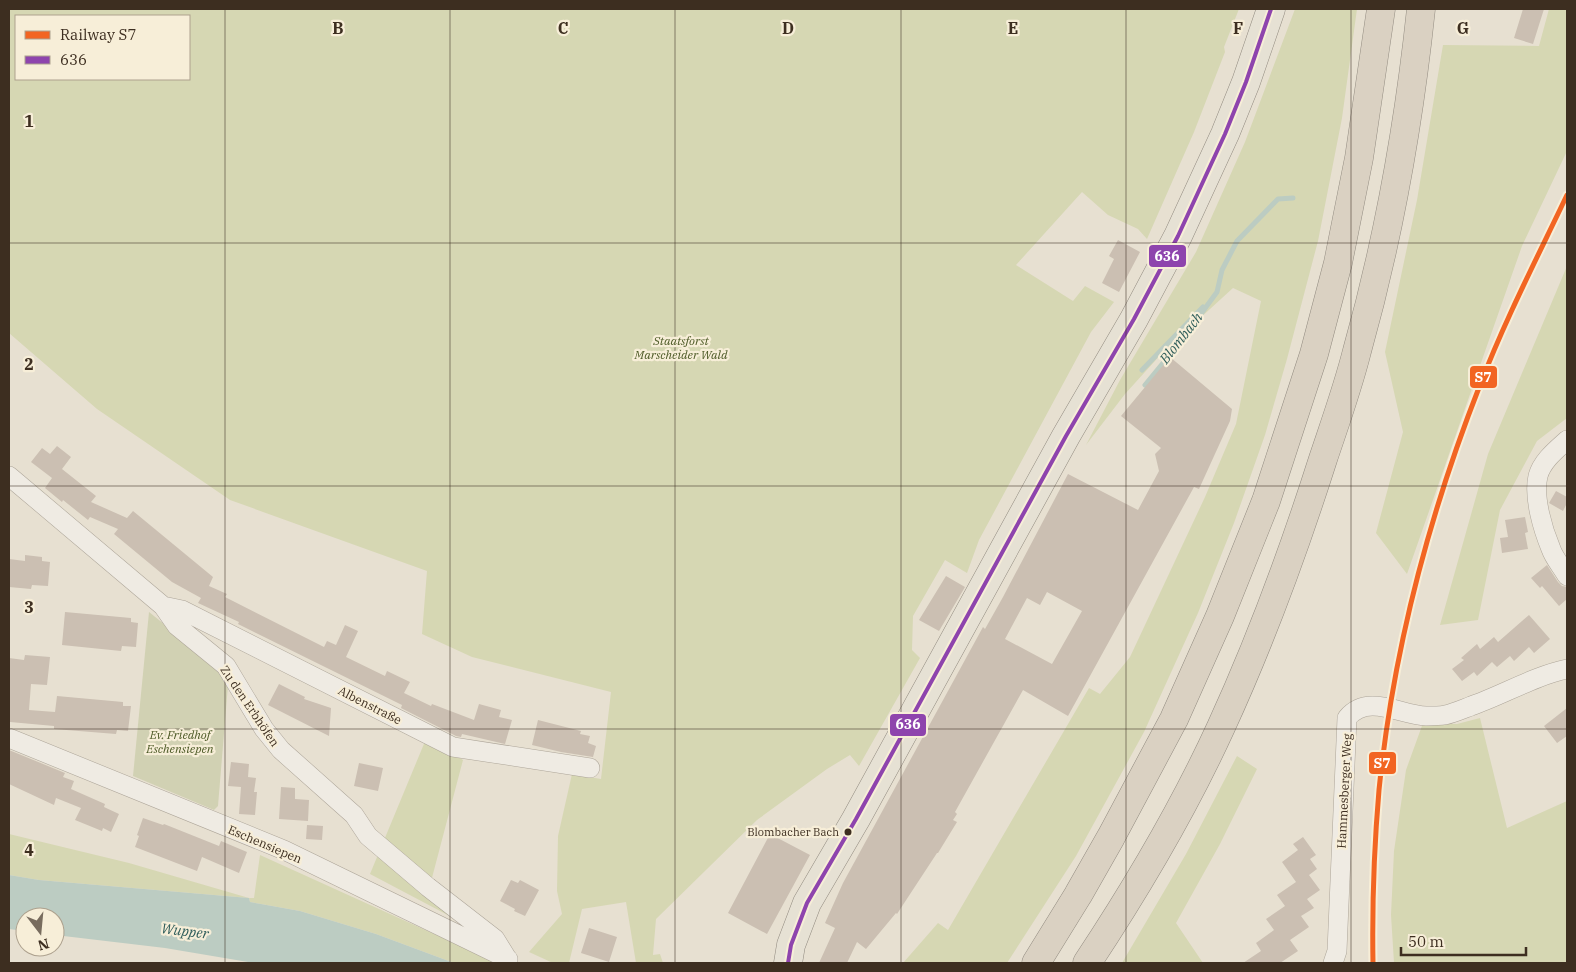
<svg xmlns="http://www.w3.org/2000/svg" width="1576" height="972" font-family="'IBM Plex Serif',serif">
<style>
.green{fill:#d6d7b3;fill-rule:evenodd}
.cemetery{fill:#d1d1b3}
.water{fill:#bcccc2}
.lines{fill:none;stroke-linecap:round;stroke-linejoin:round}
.stream{stroke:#bcccc2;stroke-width:5}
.building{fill:#cbbfb2;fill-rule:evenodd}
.street-casing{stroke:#ada599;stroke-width:20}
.primary-casing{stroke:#928b80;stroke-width:29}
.highway-casing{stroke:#928b80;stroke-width:29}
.street{stroke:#efebe3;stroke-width:19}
.primary{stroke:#e6e1d4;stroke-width:28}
.highway{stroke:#dad1c2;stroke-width:28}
.bus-1-casing{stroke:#f7eed8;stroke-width:8}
.bus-1{stroke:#8e44ad;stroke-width:4}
.rail-1-casing{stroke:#f7eed8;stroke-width:9}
.rail-1{stroke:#f26522;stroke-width:5}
.grid{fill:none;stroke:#3d2e20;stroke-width:1;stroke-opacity:0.55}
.bus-dot{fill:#3d2e20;stroke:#f7eed8;stroke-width:2}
.labels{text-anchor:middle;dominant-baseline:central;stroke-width:4.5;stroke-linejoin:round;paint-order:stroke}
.bus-label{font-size:11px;fill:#3d2e20;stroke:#f7eed8;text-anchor:end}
.park-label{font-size:12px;font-style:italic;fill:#4d5a26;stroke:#f7eed8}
.street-label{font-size:12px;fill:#3d2e20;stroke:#f7eed8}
.water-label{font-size:14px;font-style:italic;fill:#2f5d5a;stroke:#f7eed8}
.grid-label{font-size:16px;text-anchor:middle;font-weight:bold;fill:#3d2e20;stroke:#f7eed8;stroke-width:4.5;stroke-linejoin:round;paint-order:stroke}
.line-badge{stroke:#f7eed8;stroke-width:2}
.badge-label{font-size:14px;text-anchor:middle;font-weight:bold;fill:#fff}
</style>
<rect width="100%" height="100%" fill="#e7e0d1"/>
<!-- green -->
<path class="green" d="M9,9H1239L1224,47L1225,52L1194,132L1147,239L1138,229L1108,215L1082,192L1016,265L1073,301L1085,286L1114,302L1091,332L979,540L967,573L945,560L913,616L912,650L920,658L859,766L850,755L827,769L757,820L656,919L653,955L660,954L663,963H636L626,902L582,909L569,963H553L529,952L562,914L557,891L558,836L572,774L601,779L611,692L472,657L422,634L427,571L230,500L97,409L9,333ZM16,16H189V79H16Z
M1295,9H1357L1342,118L1318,241L1287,359L1265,435L1234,523L1198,613L1144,732L1076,856L1007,963H903L938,923L948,930L1089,688L1100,694L1130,657L1205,497L1236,424L1261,301L1233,288L1164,351L1125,394L1086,445L1120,380L1196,252L1245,142Z
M1549,9H1567V151L1522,246L1407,574L1376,533L1403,432L1385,352L1417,200L1443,45L1539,46Z
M1567,266V418L1537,441L1500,510L1478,620L1440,625L1488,454Z
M1480,718L1507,828L1567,801V963H1394L1391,915L1394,851L1406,770L1423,723L1457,724Z
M426,739L463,760L428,893L478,931L370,874Z
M1237,756L1257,769L1220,844L1176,923L1203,963H1122L1186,854Z
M9,834L129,863L249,898H254L260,855L498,963H454L376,934L300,911L250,902L249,898L39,880L9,875Z"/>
<!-- cemetery -->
<path class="cemetery" d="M149,612L221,670L228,685L218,806L214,810L133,776Z"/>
<!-- water -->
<path class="water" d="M9,875L39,880L249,898L250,902L300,911L376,934L454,963H254L165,948L55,935V917H25V931L9,929Z"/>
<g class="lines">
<!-- stream -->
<path class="stream" d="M1142,370L1203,307
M1145,385L1181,341L1217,292L1222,270L1237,241L1278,199L1293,198"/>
</g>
<!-- building -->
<path class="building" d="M1523,9H1544L1533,44L1514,38Z
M1118,240L1140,252L1119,292L1102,283L1114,259L1109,256Z
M1170,357L1232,409L1230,421L1199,489L1194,487L1068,716L1023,690L955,812L957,814L953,820L957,822L938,853H937L897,914L896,913L866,949L857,942L847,963H819L835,928L825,923L843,883L983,627L985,629L1003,597L1068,474L1138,510L1159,471L1155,454L1161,448L1121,416ZM1047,592L1082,611L1052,664L1005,639L1027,598L1040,605Z
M57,446L71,457L62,469L96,496L91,502L127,518L133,511L213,577L209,586L227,594L225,597L324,647L327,641L336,645L345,625L358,631L346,657L385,676L387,671L410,682L404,693L431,706L432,704L474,720L479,704L501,710L499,717L512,720L505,744L462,734L461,737L456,736L401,708L402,705L238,624L239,622L198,603L201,598L172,582L114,534L118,529L90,517L88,520L63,500L62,502L45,488L52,478L31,462L42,448L50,454Z
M1556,491L1567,497V503L1563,511L1549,503Z
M1525,517L1528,532L1525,533L1528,549L1502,553L1500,538L1508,537L1505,520Z
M25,555L42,557V561L50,562L48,586L32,585L31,589L9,587V559L25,561Z
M1547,565L1558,582L1562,586L1567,587V599L1559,606L1542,586L1540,588L1531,578Z
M946,576L965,587L939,631L919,620Z
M65,612L131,618V622L138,623L136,647L122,646L121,651L62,645Z
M1529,615L1550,639L1534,653L1529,647L1514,661L1510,656L1497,667L1492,662L1477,676L1474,672L1462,681L1452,669L1464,660L1461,658L1477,644L1480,649L1494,637L1498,642Z
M25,655L50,657L47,685L31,684L29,710L55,712L57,696L123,702V706H131L128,731L117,730L116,734L54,729V726L10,722L9,658L24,660Z
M279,684L305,697L304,699L331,708L329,736L268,705Z
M1567,708V736L1557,743L1544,726Z
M538,720L581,731L580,734L590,736L588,743L596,746L593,757L561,752L532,745Z
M9,750L65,773L63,777L74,781L71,789L105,804L104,807L119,814L111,832L103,828L102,831L75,820L81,808L56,798L54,805L9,784Z
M231,762L249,764L248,777L256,778L254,792H257L255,815L239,814L241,787L228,786Z
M359,763L383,768L378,791L354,786Z
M281,787L295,788V799L309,800L308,821L279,819Z
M143,818L163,825L164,824L219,846L221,841L247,852L239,873L202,857L197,871L135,847L139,836L137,835Z
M307,825L323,826L322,840L306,839Z
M770,834L810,855L767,934L728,913Z
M1303,837L1316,855L1310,859L1317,869L1309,875L1320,890L1307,899L1314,908L1301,916L1309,927L1290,940L1298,951L1280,963H1243L1261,951L1256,943L1274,930L1266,919L1285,906L1277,895L1296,882L1282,862L1298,850L1293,844Z
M511,880L518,883L520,880L539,890L525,916L514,911L515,909L500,901Z
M589,928L617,937L609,962L581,953Z"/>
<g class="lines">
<defs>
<path id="street" d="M1567,440C1556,450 1542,461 1538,476C1533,497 1543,530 1551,549C1554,558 1562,567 1567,576
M9,476L163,606L177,626L226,666L264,729L281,750L354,815L368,836L428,887L495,939L508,960
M163,606L182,610L453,747L590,768
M9,738L284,850L508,959
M1333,963L1337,951L1347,718C1368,693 1400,715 1426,716C1432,716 1439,716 1445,715C1454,713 1463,709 1471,706C1503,695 1534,676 1567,669"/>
<path id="primary" d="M788,963L791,945L807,903L856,819L1066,436L1134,319L1178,236L1225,134L1246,82L1271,9"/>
<path id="highway" d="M1036,963L1078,895L1111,837L1174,719L1220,616L1266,501L1314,354L1338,263L1359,158L1381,9
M1087,963C1136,889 1184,808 1221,727C1261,640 1294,550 1323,459C1335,423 1348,387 1357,351C1388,241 1409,123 1421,9"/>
</defs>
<!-- street casing -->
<use href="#street" class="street-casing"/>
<!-- primary casing -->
<use href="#primary" class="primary-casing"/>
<!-- highway casing -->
<use href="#highway" class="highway-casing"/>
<!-- street -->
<use href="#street" class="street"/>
<!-- primary -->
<use href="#primary" class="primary"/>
<!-- highway -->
<use href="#highway" class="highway"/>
<defs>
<path id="bus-1" d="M788,963L791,945L807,903L856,819L1066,436L1134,319L1178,236L1225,134L1246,82L1271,9"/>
</defs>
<!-- bus-1 casing -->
<use href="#bus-1" class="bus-1-casing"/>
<!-- bus-1 -->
<use href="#bus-1" class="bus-1"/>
<defs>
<path id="rail-1" d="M1373,963C1372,905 1374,848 1379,790C1393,652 1429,515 1480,385C1505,320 1537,258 1567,195"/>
</defs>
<!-- rail-1 casing -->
<use href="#rail-1" class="rail-1-casing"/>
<!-- rail-1 -->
<use href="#rail-1" class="rail-1"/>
</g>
<!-- grid -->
<path class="grid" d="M225,9V963M450,9V963M675,9V963M901,9V963M1126,9V963M1351,9V963M9,243H1567M9,486H1567M9,729H1567"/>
<!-- markers -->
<circle class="bus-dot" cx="848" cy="832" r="4.5"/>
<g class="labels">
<!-- bus labels -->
<g class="bus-label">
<text x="839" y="832">Blombacher Bach</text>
</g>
<!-- park labels -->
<g class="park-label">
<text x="681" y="340">Staatsforst<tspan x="681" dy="14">Marscheider Wald</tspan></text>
<text x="180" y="734">Ev. Friedhof<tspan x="180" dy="14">Eschensiepen</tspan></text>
</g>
<!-- street labels -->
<g class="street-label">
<text transform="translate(370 705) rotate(27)">Albenstraße</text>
<text transform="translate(250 706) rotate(56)">Zu den Erbhöfen</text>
<text transform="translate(1344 791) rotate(-87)">Hammesberger Weg</text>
<text transform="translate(265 844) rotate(23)">Eschensiepen</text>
</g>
<!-- water labels -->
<g class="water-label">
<text transform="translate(1181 338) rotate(-52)">Blombach</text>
<text transform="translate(185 931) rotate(7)">Wupper</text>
</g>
</g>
<g class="grid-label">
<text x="338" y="34">B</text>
<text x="563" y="34">C</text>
<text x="788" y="34">D</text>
<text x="1013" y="34">E</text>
<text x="1238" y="34">F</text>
<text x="1463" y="34">G</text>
<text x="29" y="127">1</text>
<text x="29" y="370">2</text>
<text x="29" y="613">3</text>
<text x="29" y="856">4</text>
</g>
<g class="line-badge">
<rect x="1148" y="244" width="39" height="24" rx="5" fill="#8e44ad"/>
<rect x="1469" y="365" width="29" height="24" rx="5" fill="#f26522"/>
<rect x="889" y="713" width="38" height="24" rx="5" fill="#8e44ad"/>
<rect x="1368" y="751" width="29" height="24" rx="5" fill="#f26522"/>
</g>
<g class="badge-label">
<text x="1167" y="261">636</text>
<text x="1483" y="382">S7</text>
<text x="908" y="729">636</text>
<text x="1382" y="768">S7</text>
</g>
<!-- border -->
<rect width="1576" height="972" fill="none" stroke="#3d2e20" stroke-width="20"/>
<!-- legend -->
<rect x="15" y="15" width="175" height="65" fill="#f7eed8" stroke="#ada18e"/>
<rect x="25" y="31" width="25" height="8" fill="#f26522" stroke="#ada18e"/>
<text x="60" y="40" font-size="15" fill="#3d2e20">Railway S7</text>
<rect x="25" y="56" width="25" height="8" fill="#8e44ad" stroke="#ada18e"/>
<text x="60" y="65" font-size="15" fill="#3d2e20">636</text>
<!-- north arrow -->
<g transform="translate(40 932) rotate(164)"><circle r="24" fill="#f7eed8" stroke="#ada18e"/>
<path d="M0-4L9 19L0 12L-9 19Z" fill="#786c5e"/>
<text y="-8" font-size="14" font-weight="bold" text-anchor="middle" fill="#3d2e20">N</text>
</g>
<!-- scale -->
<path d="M1401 947v8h125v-8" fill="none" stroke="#3d2e20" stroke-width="2.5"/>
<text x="1408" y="947" font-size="15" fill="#3d2e20" stroke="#f7eed8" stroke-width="4" paint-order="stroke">50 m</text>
</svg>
